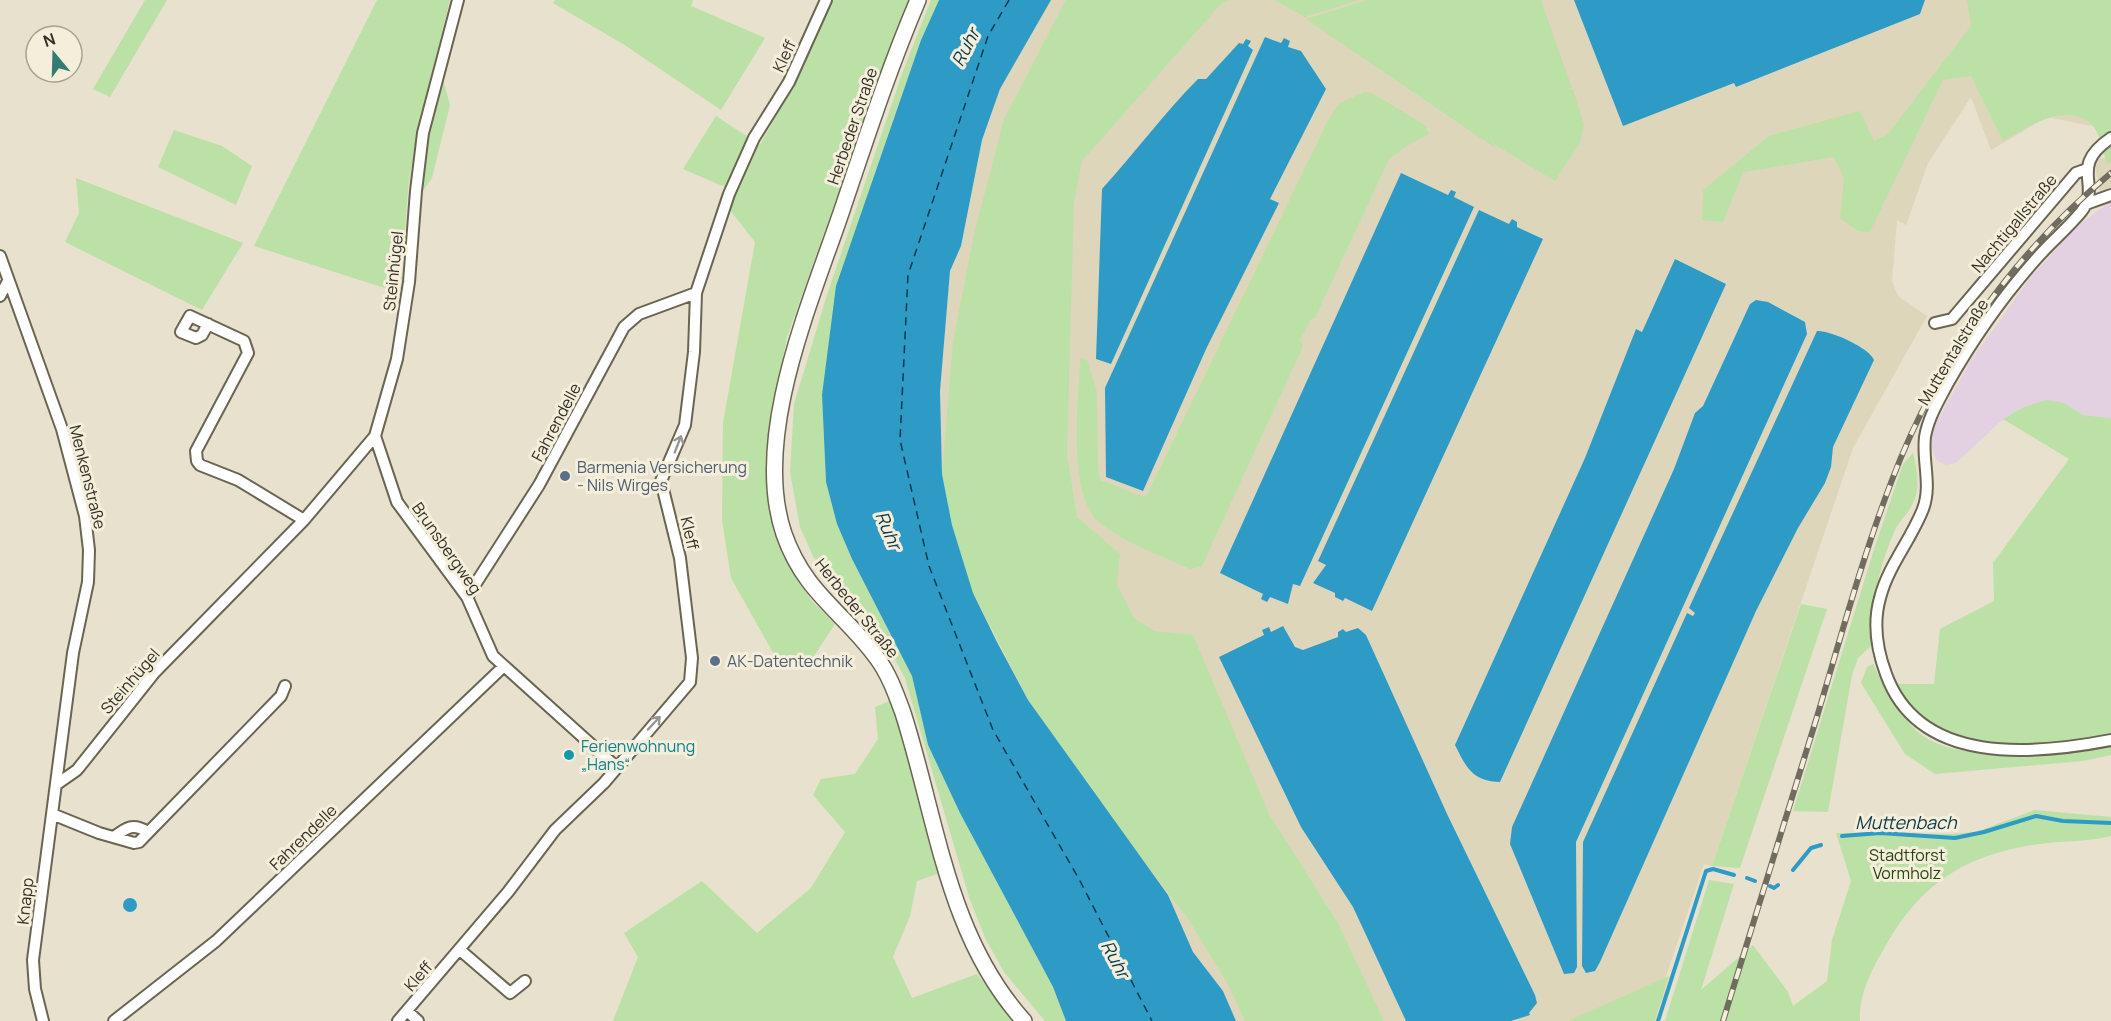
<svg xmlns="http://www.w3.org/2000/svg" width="2111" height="1021" font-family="Manrope,sans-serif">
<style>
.built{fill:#ded6bb}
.industrial{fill:#e3d1e2}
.green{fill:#bbe1a7}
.water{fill:#2e9bc6}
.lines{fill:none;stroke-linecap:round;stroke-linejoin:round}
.stream{stroke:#2e9bc6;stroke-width:4}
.ferry{stroke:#0a394b;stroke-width:1.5;stroke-dasharray:8 6;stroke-linecap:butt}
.minor-casing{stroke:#6a6553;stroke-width:14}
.secondary-casing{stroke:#6a6553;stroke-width:18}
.minor{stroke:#fff;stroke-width:10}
.secondary{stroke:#fff;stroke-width:15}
.rail-casing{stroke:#706c60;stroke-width:6}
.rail{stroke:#f4eeda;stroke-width:4;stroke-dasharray:11;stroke-linecap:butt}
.oneway{stroke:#989793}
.service-dot{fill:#5c6f8a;stroke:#f4eeda;stroke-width:2}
.culture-dot{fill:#0f9aa8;stroke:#f4eeda;stroke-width:2}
.labels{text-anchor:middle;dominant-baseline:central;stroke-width:6;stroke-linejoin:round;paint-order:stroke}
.street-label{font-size:16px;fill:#312f27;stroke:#f4eeda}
.service-label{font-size:16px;fill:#4e5e75;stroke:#f4eeda;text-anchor:start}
.culture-label{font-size:16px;fill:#0d838f;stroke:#f4eeda;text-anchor:start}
.park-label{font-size:16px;fill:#25430f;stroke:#f4eeda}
.water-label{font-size:18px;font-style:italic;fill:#0a394b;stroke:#f4eeda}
</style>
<rect width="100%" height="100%" fill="#e7e1cd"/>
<!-- built -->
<path class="built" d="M1051,0H2111L2097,127L2047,117L1991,150L1971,97L1928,163L1906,225L1897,220L1892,281L1898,296L1927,316L1853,448L1712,866L1704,864L1651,1021H1236L1223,991L1193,952L1168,895L1028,700L942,474L940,391L950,271L961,246L982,140L1000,89Z
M2111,157V186L2100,194L2095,166L2099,159Z"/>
<!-- industrial -->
<path class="industrial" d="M2111,201V418L2083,415L2064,403L2024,407L2000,422L1956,463L1946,465L1937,461L1930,443L1934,427L1970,362L2030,278L2076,227Z"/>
<!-- green -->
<path class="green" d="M145,0H167L110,97L93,89Z
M377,0H450L417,132L408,189L400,293L254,246Z
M555,0H693L691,6L765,38L721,110L623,44L553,3Z
M831,0H911L883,67L787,337L771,423L767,498L785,559L811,600L835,624L808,665L776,658L731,578L722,520L723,423L755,242L730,210L734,191L683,169L716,116L760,145L793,85Z
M931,0H939L921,40L873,178L822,395L826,482L837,524L852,559L912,676L928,745L960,813L1053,987L1066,1021H1045L1004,972L985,938L969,897L905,678L887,645L835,588L813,556L800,527L790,472L794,404L826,298L903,71Z
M1066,0H1229L1221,4L1082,161L1074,202L1067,455L1077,517L1120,554L1117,585L1135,619L1155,631L1193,635L1269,814L1338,923L1384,1021H1245L1229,986L1187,917L1135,850L1028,700L973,593L952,525L942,474L953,342L974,234L1004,119Z
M1274,0H1359L1305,17Z
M1367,0H1541L1572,88H1561L1573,89L1584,125L1580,143L1555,181L1495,145L1489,133L1495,148L1306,19Z
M1967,0H2111V162L2107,164C2103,152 2100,130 2089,122C2063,102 2026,128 2003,141L1971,76L1943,80L1870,232L1858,231L1840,218L1844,178L1834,157L1743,172L1723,222L1702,220L1703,190L1769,136L1860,111L1874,141L1887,135L1971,26Z
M442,76L450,105L432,178L420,195L430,130Z
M1364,92L1372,93L1425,125L1429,134L1405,147L1389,159L1315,318L1311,319L1300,340L1303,346L1202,566L1190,569C1161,555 1125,544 1100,523C1066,494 1079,400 1080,358L1087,360L1097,392L1098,468L1100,480L1144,497L1148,493L1330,116L1340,103Z
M174,130L222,146L252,166L236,205L158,167Z
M76,178L243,243L202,310L65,242L79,213Z
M2047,400L2064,403L2083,415L2111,418V735C2067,744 1974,753 1934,729C1928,725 1923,718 1917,714C1909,706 1898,695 1897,684H1934L1940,629L1994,601L1993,563L2069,459L2003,419L2024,407Z
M1913,453C1917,471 1921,486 1913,503C1909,513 1899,521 1895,530C1879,565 1870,607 1873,644L1858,658L1852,675L1828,812L1793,811L1876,543L1903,464Z
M1801,604L1827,609L1740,868L1712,866Z
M1873,664C1884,687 1899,715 1918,732C1962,769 2059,748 2111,744V755L2083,761L1935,774L1905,754L1861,683L1867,667Z
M892,700L940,873L917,881L910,916L893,957L912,998L977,974L1014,1021H613L638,957L624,933L702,881L757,933L811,888L845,832L813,795L821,779L855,774L878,739L875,707Z
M2035,810L2111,817V836C2090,841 2069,841 2048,843C1973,851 1923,879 1886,945C1873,967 1858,995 1860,1021H1665L1709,880L1734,884L1701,990L1753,945L1788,992L1793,1006L1827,981L1832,940L1851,881L1836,833L1949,834L1976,832Z
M1669,976L1655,1021H1568Z"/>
<!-- water -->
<path class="water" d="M939,0H1051L1000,89L982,140L961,246L950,271L940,391L942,474L952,525L973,593L997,642L1028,700L1168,895L1193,952L1223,991L1236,1021H1066L1053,987L960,813L928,745L912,676L852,559L837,524L826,482L822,395L836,286L921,40Z
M1574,0H1925L1920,14L1736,87L1734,83L1623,126Z
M1265,37L1281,43L1284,38L1290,41L1288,47L1301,51L1326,89L1270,199L1279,203L1207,347L1143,491L1106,477L1105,388Z
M1246,39L1251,41L1248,46L1253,50L1111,364L1096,359L1102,189C1135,153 1163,114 1198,79H1206L1239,43L1243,44Z
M1401,173L1448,195L1451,190L1456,192L1454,197L1474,207L1300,586L1293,584L1288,604L1270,597L1267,602L1261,599L1263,594L1220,573Z
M1479,210L1509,224L1512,219L1517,222V227L1543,239L1372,611L1345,598L1343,601L1335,597V593L1313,583L1326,565L1318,561Z
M1675,259L1726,284L1500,782C1472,781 1466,767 1455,745L1585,458L1636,329L1642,332Z
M1756,300L1768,302L1805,322L1807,334L1576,842L1577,967L1574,973L1564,974L1510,844L1512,827L1674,469L1695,413L1703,406L1750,304Z
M1817,331C1830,330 1870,348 1874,360L1833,447L1831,467L1825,483L1798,528L1756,611L1600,962L1595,971L1586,973L1582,966L1583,842L1687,613L1693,616L1695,613L1689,608Z
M1283,626L1295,647L1303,650L1338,637V632L1343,629L1346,632L1358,628L1366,635L1448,816L1535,995L1537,1003L1529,1013L1530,1015L1511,1021H1406L1353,907L1301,827L1219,657L1264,635L1262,630L1269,627L1271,632Z
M123 905a7 7 0 1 1 14 0a7 7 0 1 1-14 0Z"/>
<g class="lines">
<!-- stream -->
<path class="stream" d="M1842,836L1880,833L1955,838L1984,832L2036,816L2063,821L2111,823
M1793,870L1811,848L1821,845
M1747,878L1755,881
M1770,886L1774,888L1778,885
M1658,1021L1706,871L1713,869L1734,875"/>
<!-- ferry -->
<path class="ferry" d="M1009,0L988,36L908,275L900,440L929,566L993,730L1079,879L1152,1021"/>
<defs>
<path id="minor" d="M2111,138C2067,168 2103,184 2081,212C2068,228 2051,242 2037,258C2003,296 1973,339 1948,383C1939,400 1928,418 1925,437C1922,461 1932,485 1923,509C1911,540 1888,566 1880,598C1873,623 1877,650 1886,674C1919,766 2033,755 2111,740
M2086,204L2111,195
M0,256L62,429L85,516L89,550L88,582L73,653L33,960L35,989L43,1021
M0,296L8,281
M1935,323L1952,319L2076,173L2087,169
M208,324L202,335L196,338L181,332L190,316L244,341L248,353L196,451L197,461L200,465L238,480L304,520
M375,436L397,502L467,597L493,656L615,766
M467,597L539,485L624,327L639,314L696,293
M57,784L77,770L155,672L304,520L375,436L397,359L409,282L416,191L423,133L458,0
M52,814L99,833L134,843L139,842L281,696L285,686
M114,837C127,827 133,823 148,832
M460,950L510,993L525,981
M407,1011L418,1021
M114,1021L216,941L504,666
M398,1021L508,892L555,830L604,783L690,682L692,658L680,558L661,481L685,425L694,352L696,293L729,194L754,138L789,82L826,0"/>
<path id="secondary" d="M918,0C889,68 866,139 842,210C811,302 751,437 784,534C805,594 843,611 877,658C889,674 896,694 903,713C937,819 947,936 1024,1021"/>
</defs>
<!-- minor casing -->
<use href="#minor" class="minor-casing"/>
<!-- secondary casing -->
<use href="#secondary" class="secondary-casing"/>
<!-- minor -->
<use href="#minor" class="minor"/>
<!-- secondary -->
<use href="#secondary" class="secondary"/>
<defs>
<path id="rail" d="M1723,1021C1754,921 1785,821 1816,720C1840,640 1862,558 1892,480C1937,361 2014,253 2111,173"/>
</defs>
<!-- rail casing -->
<use href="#rail" class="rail-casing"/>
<!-- rail -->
<use href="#rail" class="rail"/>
</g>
<!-- one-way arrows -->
<defs><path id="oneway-shaft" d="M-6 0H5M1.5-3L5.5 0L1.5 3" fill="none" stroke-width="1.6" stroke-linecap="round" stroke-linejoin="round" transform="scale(1.5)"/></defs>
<g class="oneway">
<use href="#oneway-shaft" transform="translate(678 444) rotate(-69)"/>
<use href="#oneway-shaft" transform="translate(654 723) rotate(-47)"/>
</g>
<!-- markers -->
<g class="service-dot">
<circle cx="565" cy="476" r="6"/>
<circle cx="715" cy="661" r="6"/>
</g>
<circle class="culture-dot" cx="569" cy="755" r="6"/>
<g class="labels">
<!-- street labels -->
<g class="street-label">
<text transform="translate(784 56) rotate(-65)">Kleff</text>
<text transform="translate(852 126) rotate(-71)">Herbeder Straße</text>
<text transform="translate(2014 223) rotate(-50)">Nachtigallstraße</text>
<text transform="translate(393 271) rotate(-84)">Steinhügel</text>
<text transform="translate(1953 352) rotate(-59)">Muttentalstraße</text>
<text transform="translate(556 422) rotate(-62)">Fahrendelle</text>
<text transform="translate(88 477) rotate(76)">Menkenstraße</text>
<text transform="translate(690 533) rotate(77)">Kleff</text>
<text transform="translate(447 548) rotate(55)">Brunsbergweg</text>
<text transform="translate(857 608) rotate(51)">Herbeder Straße</text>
<text transform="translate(130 681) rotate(-49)">Steinhügel</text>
<text transform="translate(303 837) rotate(-44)">Fahrendelle</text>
<text transform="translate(25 901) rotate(-84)">Knapp</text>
<text transform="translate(418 976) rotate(-49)">Kleff</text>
</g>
<!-- service labels -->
<g class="service-label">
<text x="577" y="467">Barmenia Versicherung<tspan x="577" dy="18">- Nils Wirges</tspan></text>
<text x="727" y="661">AK-Datentechnik</text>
</g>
<!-- culture labels -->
<g class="culture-label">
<text x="581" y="746">Ferienwohnung<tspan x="581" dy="18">„Hans“</tspan></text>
</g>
<!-- park labels -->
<g class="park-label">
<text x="1907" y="855">Stadtforst<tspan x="1907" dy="18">Vormholz</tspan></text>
</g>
<!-- water labels -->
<g class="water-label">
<text transform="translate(965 47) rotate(-63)">Ruhr</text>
<text transform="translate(889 530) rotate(67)">Ruhr</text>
<text x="1906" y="822">Muttenbach</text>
<text transform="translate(1116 959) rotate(62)">Ruhr</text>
</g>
</g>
<!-- north arrow -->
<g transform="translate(54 54) rotate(341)"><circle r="28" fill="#f4eeda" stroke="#a6a292" stroke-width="1.5"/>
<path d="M0-4.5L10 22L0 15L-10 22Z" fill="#347b75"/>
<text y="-9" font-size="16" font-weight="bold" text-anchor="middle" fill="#312f27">N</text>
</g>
</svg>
